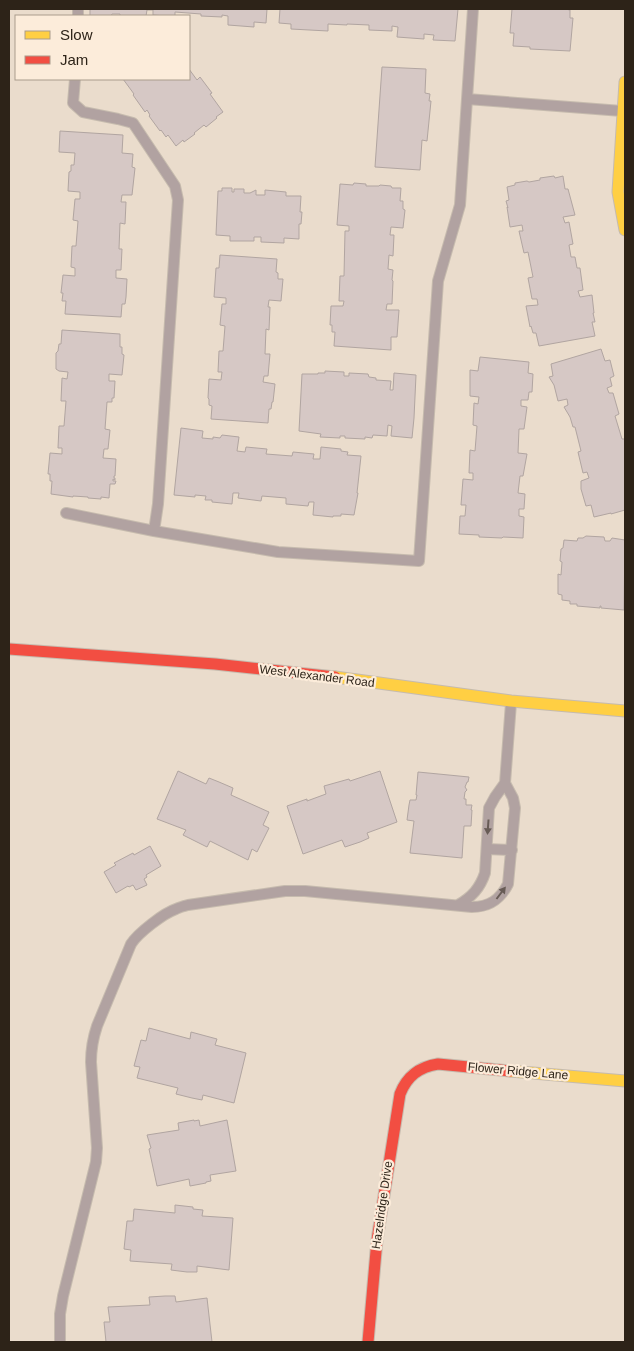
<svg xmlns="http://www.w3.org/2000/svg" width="634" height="1351" font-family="Helvetica,sans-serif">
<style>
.building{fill:#d6c8c5;stroke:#b1a5a1}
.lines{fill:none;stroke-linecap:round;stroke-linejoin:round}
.lane-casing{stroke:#c6bbae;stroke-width:12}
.slow-casing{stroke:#c6bbae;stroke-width:13}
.jam-casing{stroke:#c6bbae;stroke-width:13}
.lane{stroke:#b1a2a1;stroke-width:10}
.slow{stroke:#ffcf43;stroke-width:11}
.jam{stroke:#f24e42;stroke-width:11}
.oneway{fill:#685c56}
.labels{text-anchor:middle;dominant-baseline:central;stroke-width:4.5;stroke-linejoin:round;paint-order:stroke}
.street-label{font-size:12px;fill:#2d2318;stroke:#fcecda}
</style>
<rect width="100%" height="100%" fill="#eadccc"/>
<!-- building -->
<path class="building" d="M90,9H267L266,23L254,22V27L228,25V16L222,15V17L201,16V14L175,12V16H166L153,15V10H147L146,16H120V14H112L111,16H90Z
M280,9H458L455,41L433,40L434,35L424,34V39L397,37L398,27L392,26V31L369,30V25L347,24V25L328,24V31L291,29V24L279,23Z
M512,9H565L570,10V18H573L570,51L530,49V47L513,46L514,33H510Z
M382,67L426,69L425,93L430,94L429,101H431L427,141L422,140L420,170L375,167Z
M189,69L197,80L200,77L212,93L210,94L223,112L216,117L217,118L206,127L204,125L194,133L195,134L184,142L183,140L176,146L168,135L166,137L161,130L160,131L149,116L150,115L147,110L145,112L133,95L134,94L123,79H189Z
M60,131L123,135L122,153L133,154L132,167L135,168L132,195H122L121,202H126L125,224L120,223L119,249H122L121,270H116V278L127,279L126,297L125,304H122L121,317L65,314L66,301H62L63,293H61L63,275L75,276V268L71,267L72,246H76L78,221L73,220L75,199H80V192L68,191L69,172L71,171V165H74L75,153L59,152Z
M554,176L555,178L563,176L565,189H568L575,215L563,217L565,223L569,222L573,244L569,245L571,257H575L577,268H580L583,290L578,291L580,297L592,295L594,313H593L595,322H592L595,336L539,346L536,333H533L531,326L530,327L526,306L538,305L537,299H532L528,278L533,277L528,252L524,253L519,231H523L522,225L510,227L507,207L508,208L506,201L509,200L507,187L515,185V183L527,181L529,182L540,180V178Z
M354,183L366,184V186H379L380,185L391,186L392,188H401L400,201H403V209L405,210L403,228L391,227L390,235H394L393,256L389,255L388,269L393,270L392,280L393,281L392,304H387L386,310H399L397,337H391V350L334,346L335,332H332V325H330L331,306H343L344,301H339L340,276H344L345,231H349V226L337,225L340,184L353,185Z
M222,188H232V192H234V189H244V193H250L256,190V195H265V190L286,192V196H301L300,212H302L301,224H299V239L284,238V243L261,242V237H254V241H230V236L216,235L218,191H222Z
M220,255L277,259L276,272L278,273V279H283L281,301L269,300L268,307H270L269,330L266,329L265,354H270L268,376H264L263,382L275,384L273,402H272L271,409H269L268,423L211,419L212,406L209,405V399L208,398L209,379L221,380L222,372H218L219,351H223L225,326L220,325L222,304H226V298L214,297L216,268H219Z
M62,330L120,334V347H122V354L124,355L122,375L109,374V381H115L114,398H112V402H107L105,429L110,430L108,449H104L103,458L116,459L115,476H114V478H115V480L113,479V481H116L115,484H110L109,498L101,497V499L88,498V497L73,496V497L51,494L52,481H50V474H48L50,453L62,454V448H58L59,426H64L66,401H61L62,378L67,379L68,372L59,371L56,369V353L58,351L59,344H61Z
M601,349L605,361L610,360L614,376L610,378L612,386L607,388L609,393H613L619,414L615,416L622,439H625V510L611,514V513L594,517L591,505L586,506L581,489V481L589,478L587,472L583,473L578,452L581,451L575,427H573L570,417L564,407L568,405L567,399L558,401L554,385L549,377L553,376L551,364Z
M480,357L529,362L528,373L533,374L532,392H529L528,400H521V406L527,407L524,429H519L518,453L527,454L523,476H520L518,493L525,494L524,509H519V516L524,517L523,538L503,537L502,538L479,537V535L459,534L460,516H465L466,505H461L463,479L473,480V473H469L470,450L475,451L477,426L473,425L474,403L478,404L479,397L470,396V370L478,371Z
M325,371L344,372V376H349V373L368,374L369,377L376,378V380L391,381L390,390H393L394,373L416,375L414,418L412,438L391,436L392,426L388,425L387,436L373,435L372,438L365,437V439L345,438V436H340V438L320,437L321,434L299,431L302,374H318V373H325Z
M181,428L203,431L202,438L213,439V437L220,438L222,435L239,437L237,451L245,452L246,447L267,449L266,454L292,456L293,452L314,454L313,459H320L321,447L341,449V451L348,452L347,455L361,456L357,493H358L354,515L341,514V516H333V517L313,515L314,502H309L308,506L286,504V498L262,496L261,501L238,498L239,493H233L232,504L212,502V500H205L206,496L195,495V497L174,495Z
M586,536L604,537L605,541H610L612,538L625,540L624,610L601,608V606H600V608L577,606V604H570V601L562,600V595L558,594V574L561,575L562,562L560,561L561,549L563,548L564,540L577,541L578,538H583Z
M178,771L206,784L209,778L219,782L233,788L231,795L269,812L263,825L269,828L257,852L252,849L248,860L210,841L207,847L183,835L186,830L157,819Z
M380,771L397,822L367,833L369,838L360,842L345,847L342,840L303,854L287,806L307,799V801L326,794L324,786L349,779L350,781Z
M418,772L469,777L468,782H467L465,787L467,790L465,792L464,799H466V805H472L471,810H472L471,826H464L462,858L410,853L414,821L407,820L409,805L410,800H416L417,795H416Z
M150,846L161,866L146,875L147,877L144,879L147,885L136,890L133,885L129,887L128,886L116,893L104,872L116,865L114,863L133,853L134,855Z
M149,1028L190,1039L191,1032L217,1039L215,1045L246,1053L234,1103L203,1095L202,1100L192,1098L176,1094L178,1088L137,1078L140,1067L134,1066L141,1040L146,1041Z
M194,1120V1121L199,1120L200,1126L227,1120L236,1171L210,1175L211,1181L206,1182V1183L190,1186L189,1179L157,1186L149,1149L151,1148L147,1135L179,1130L178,1123Z
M175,1205L193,1207V1209L203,1210L202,1216L233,1218L229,1270L197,1266V1272H187L171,1270L172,1264L130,1261L131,1250L124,1249L127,1221H133L134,1209L175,1213Z
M165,1296H175L176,1302L207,1298L212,1342H106L104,1322H110L108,1307L150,1305L149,1297Z"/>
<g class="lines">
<defs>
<path id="lane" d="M78,16V9
M75,79L73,103L83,112L118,119L133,123L175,186L178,200L158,504L154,531
M467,99L473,9
M66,513L154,531L278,552L419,561L438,281L460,205L467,99L622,111
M487,849L512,850
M458,905C472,897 480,888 485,873L489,808L495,797L505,783
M60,1342V1314L63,1296L96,1162L97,1148L91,1062C91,1049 93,1038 97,1026L131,944C138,933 164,913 176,909C180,907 184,906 188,905L285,891H305L472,907C489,907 500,900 508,884L515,808L513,798L505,783L511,703"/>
<path id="slow" d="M625,82L618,192L625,230
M335,677L511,701L625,711
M510,1071L625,1081"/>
<path id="jam" d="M9,649L215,664L335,677
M368,1342L377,1240L400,1094C407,1076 419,1067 438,1064L510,1071"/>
</defs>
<!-- lane casing -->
<use href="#lane" class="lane-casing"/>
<!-- slow casing -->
<use href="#slow" class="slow-casing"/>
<!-- jam casing -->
<use href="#jam" class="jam-casing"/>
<!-- lane -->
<use href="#lane" class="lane"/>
<!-- slow -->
<use href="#slow" class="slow"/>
<!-- jam -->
<use href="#jam" class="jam"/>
</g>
<!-- one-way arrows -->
<defs><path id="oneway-solid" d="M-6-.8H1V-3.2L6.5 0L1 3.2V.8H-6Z" transform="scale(1.25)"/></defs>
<g class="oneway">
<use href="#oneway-solid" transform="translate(488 827) rotate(94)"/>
<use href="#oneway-solid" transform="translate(501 893) rotate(-53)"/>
</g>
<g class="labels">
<!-- street labels -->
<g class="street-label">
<text transform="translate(317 676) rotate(7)">West Alexander Road</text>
<text transform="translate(518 1071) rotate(5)">Flower Ridge Lane</text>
<text transform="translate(382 1205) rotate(-82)">Hazelridge Drive</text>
</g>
</g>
<!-- border -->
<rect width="634" height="1351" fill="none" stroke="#2d2318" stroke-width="20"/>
<!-- legend -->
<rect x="15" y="15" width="175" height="65" fill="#fcecda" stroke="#a99c8c"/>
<rect x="25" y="31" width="25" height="8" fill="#ffcf43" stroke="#a99c8c"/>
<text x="60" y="40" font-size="15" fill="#2d2318">Slow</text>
<rect x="25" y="56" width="25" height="8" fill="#f24e42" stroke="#a99c8c"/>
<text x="60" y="65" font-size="15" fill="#2d2318">Jam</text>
</svg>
